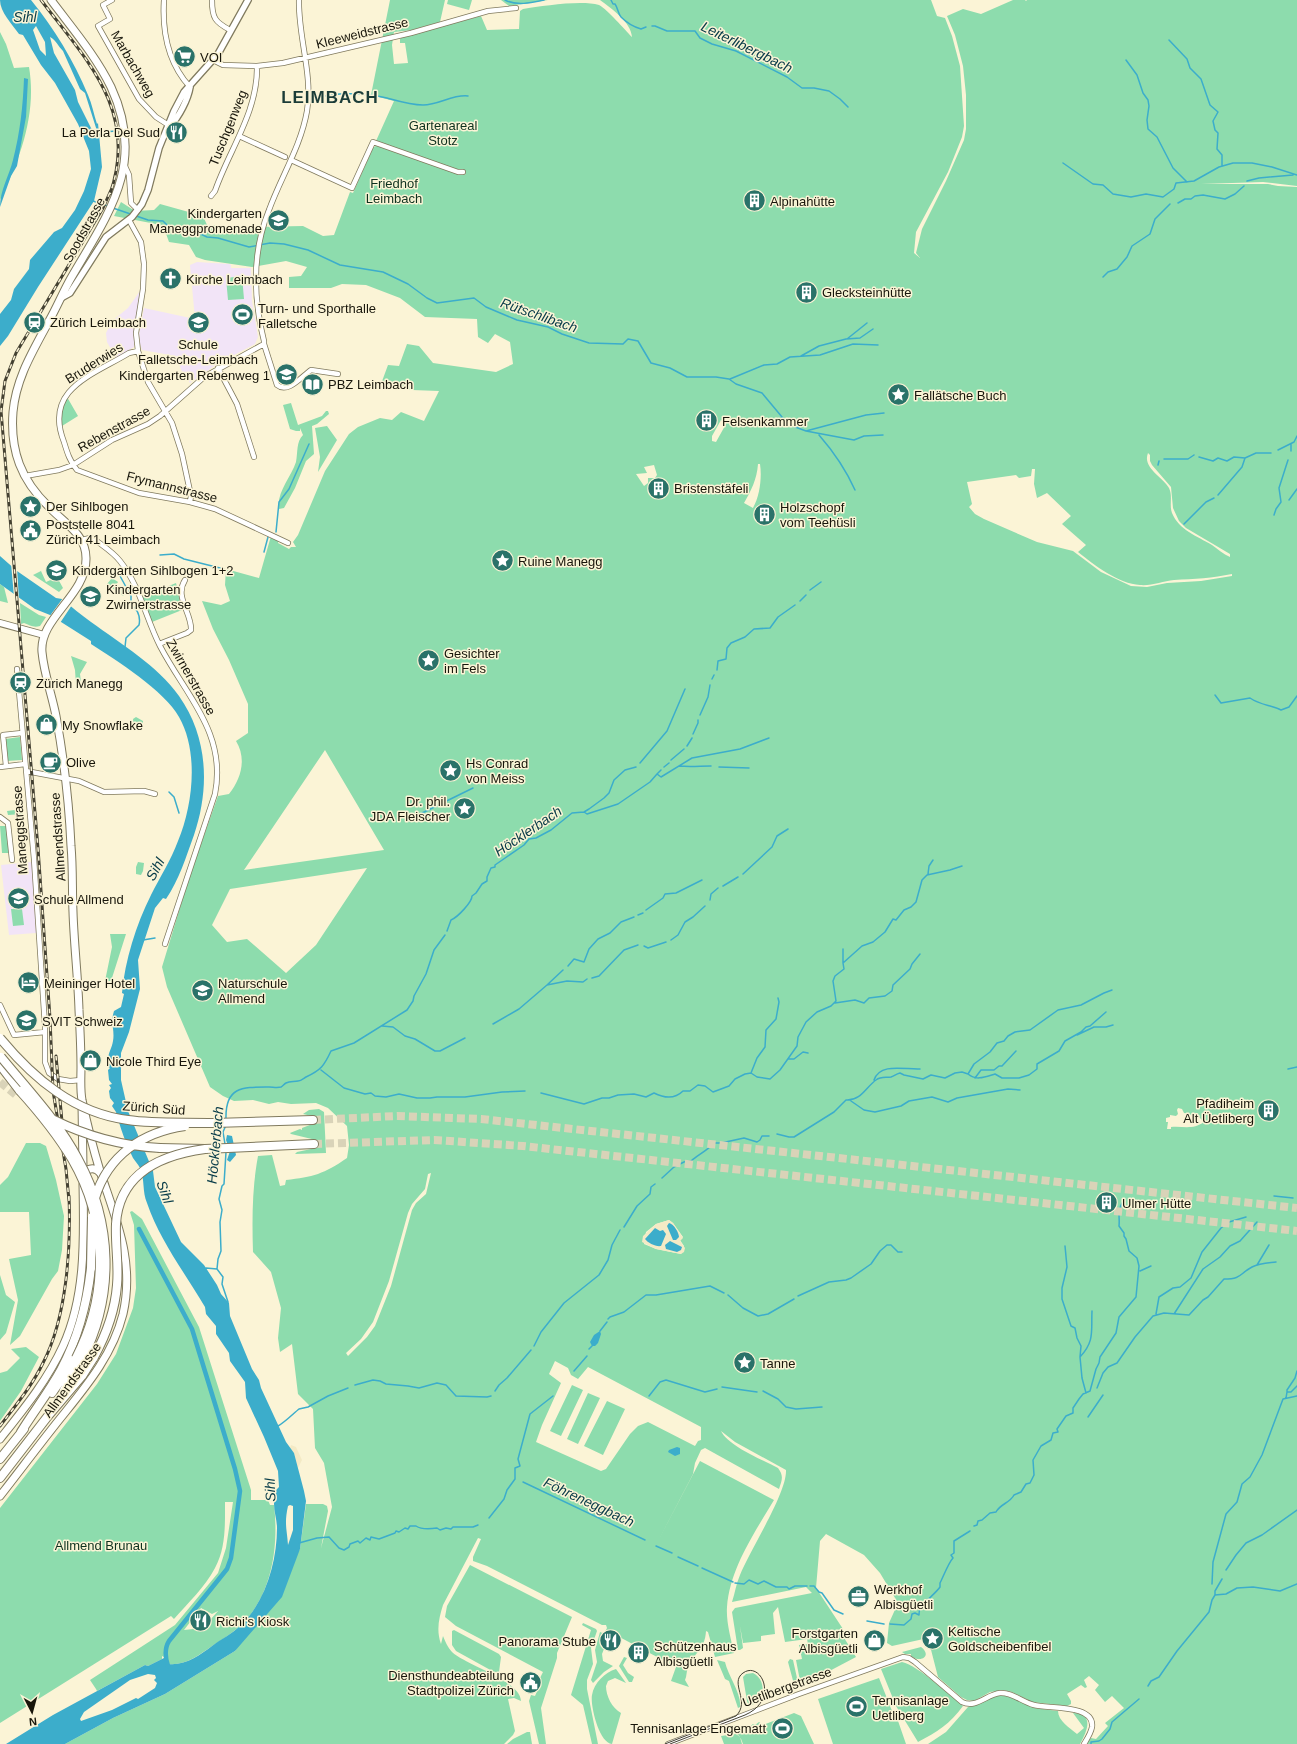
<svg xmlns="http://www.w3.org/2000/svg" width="1297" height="1744" font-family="Arial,sans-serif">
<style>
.education{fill:#f2e4f7}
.green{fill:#8ddcad;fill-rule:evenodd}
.sand{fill:#f4eac5}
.water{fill:#3cadcb;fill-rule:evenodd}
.pier{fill:#fbf4d6}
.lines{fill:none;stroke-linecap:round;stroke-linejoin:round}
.stream{stroke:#3cadcb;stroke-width:1.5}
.canal{stroke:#3cadcb;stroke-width:4.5}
.motorway-tunnel{stroke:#d9d3b8;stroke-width:8;stroke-dasharray:8 4;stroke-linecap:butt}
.minor-casing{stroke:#807a5e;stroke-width:6}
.tertiary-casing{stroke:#807a5e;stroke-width:8}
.secondary-casing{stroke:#807a5e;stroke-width:8}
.primary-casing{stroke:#807a5e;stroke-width:9}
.motorway-casing{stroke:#807a5e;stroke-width:10}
.minor{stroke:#fff;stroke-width:4.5}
.tertiary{stroke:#fff;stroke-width:5.5}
.secondary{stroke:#fff;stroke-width:6}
.primary{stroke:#fff;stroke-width:7}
.motorway{stroke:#fff;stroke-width:8}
.tram{stroke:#444132;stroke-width:1}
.rail-casing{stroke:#444132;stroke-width:3}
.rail{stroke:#fbf4d6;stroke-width:1.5;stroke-dasharray:4.5;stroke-linecap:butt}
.motorway-bridge-casing{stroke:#807a5e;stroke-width:10;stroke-linecap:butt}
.motorway-bridge{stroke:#fff;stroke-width:8}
.labels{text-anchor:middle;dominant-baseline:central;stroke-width:3;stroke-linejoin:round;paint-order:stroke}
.street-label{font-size:13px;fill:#18160b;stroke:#fbf4d6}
.poi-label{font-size:13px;fill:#18160b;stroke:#fbf4d6;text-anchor:start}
.park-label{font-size:13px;fill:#0d311e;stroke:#fbf4d6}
.water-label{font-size:14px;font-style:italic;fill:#073b48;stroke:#fbf4d6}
.district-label{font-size:17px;font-weight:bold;letter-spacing:1px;fill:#1b3c38;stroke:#fbf4d6}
</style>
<rect width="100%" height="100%" fill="#fbf4d6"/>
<!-- education -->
<path class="education" d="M197,262L229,264L231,265V268H251L252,301L258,337L255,344L217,364L190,383L182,372L176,356L142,350L140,344L139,334L144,308L195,319L190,265Z
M142,289L134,332V347L116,358L107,342L106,333L112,321L128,308L140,291Z
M32,862L36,933L9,935L1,865Z"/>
<!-- green -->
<path class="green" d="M390,0H445L440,22L412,30L394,32L392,45L394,64L408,63L405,43H400V39L402,37L481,16L487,30L519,29L520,11L523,9C543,6 581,0 599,5C608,10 624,29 632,37C631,22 612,9 600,0H931L937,16L945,18L952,36L960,66L964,126L962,137L948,172L916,232L914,253L920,258L916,253L922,229L946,181L964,140L966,129V95L963,66L955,35L947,16L963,9L981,14L1013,0H1025L1026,1L1027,0H1297V186L1263,182L1201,184H1268L1278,186L1297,187V1744H1086L1091,1738L1096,1739L1108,1726L1105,1723L1124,1708L1112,1696L1105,1702L1095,1690L1099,1685L1089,1676L1084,1680L1087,1687L1085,1688L1081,1685L1067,1694L1071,1701V1704L1067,1706L1032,1702L1012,1692L1003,1690L990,1692L974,1701L967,1700L961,1697L938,1677L928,1638L892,1646L887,1643L889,1623L898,1603L880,1573L864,1555L826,1534L820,1541L816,1588L843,1629L841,1633L856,1657L801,1686L796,1660L802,1659L799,1645L808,1644L807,1639L785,1642L778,1607L773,1613L775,1634L761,1636V1641L743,1643L740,1626L743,1648L740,1650H738L732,1612L735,1608L812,1593L806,1587L732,1602C735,1593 736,1584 740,1575C750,1550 787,1493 786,1470L735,1442L721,1431C728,1446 763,1460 778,1468C784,1476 782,1480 779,1489L705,1448L701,1450L695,1463L693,1474L657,1543L700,1461L774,1500C755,1532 730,1568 727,1607C726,1622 731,1639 734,1653L715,1657L708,1632L706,1631C705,1650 694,1652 688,1668C686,1672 687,1676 685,1680L689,1687L671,1681L676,1667L610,1632H605L607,1628L606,1625H602L487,1566L473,1561V1557L481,1539L478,1538L443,1605C439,1618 436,1630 441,1644L443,1636C445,1641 448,1648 452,1652C467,1666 520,1680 521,1701L514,1698L508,1699L515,1731L513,1735L504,1744H65L113,1718L165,1694L235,1651L300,1549L306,1504H323L327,1506L328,1511L321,1548L332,1507L324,1463L315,1448L313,1409L298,1394L292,1344L280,1352L278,1338L281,1308L271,1272L253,1252C252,1220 252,1188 258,1156L272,1155L280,1186L285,1185L286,1180C313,1177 324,1174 347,1158L349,1145L347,1126L328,1108L316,1103L291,1104L278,1102L269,1104L253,1100L234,1101L223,1096L210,1087L167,987L162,967L189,878L218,796L229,794C241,779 247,759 236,741L248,733V704L229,660L213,629L202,601L221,605L230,601L225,585L226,569L259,578L271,536L279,539L278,543L289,549L291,547H296L293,542L298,535L325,471L349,434L358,427L380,418L392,420L401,412L424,421L439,391L412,390L381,384L388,365L399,366L407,344L419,346L433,363L496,372L513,364L510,342L495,334L488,343L478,337L477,319L425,317L400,298L366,285L342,284L331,288H289V277L301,276L307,267L286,261L252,267L205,260L196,257L189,245L169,242L164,228L156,224L114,216L121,202L135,211L154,210L160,204L203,216L207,225H220L244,230L254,227L303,226L323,236L334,235L350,192L353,193L373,148L377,145L456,173L462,175L466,174L462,171H458L376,141L394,101L371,95ZM721,420L726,424L716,442L712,441V436ZM1148,453L1150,455V461L1152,465L1171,487L1173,508L1179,521L1186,528L1230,554V557C1223,554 1218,549 1212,545C1197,536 1179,530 1172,513C1169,505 1173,496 1169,488C1163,477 1142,468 1148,453ZM758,464H760C762,477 760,496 753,508L744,503C751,491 757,479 758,464ZM654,465L657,475L655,478H648V483L644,486L636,474L647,473L644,467ZM1032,469H1035L1034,484L1037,498L1047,493L1071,516L1062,524L1086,545L1078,552C1094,565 1119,584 1140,585C1152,586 1163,581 1174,580C1194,579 1213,578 1232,574V576L1201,581L1167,583L1147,587L1131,586L1101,572L1073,551L1037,542L984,519L975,514L969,507L972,504L967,482L1016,475L1019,478L1031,476ZM325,750L384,850L244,870ZM367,868L316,945L286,973L247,939L227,942L212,925L230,889ZM1178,1108L1182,1109L1184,1113L1190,1114L1194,1120L1198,1116L1204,1122C1193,1130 1184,1126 1171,1127V1129H1167L1168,1122H1166V1118L1170,1117V1115L1176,1116L1178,1114L1177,1110ZM431,1173L426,1194L416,1203L412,1210L391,1286L375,1326L367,1337L348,1356L346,1353L361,1339L373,1322L389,1281L408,1213L412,1204L425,1189L428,1174ZM669,1220L673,1223L683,1237L680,1240L684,1246L681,1254L656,1249L644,1244L646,1232L656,1224ZM555,1361L568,1368L571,1375L578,1379L588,1367L701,1427V1440L698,1441L695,1446L648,1422L638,1426L630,1434L606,1469L601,1471L536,1442L542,1425L561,1383L549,1374Z
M448,0H472L469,10L447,4Z
M501,0H548L509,6Z
M0,32L6,44L14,68L29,67C37,114 20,159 0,200Z
M242,276L244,299L228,300L226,278Z
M67,397L78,416L62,426L61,412Z
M291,403L298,425L322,416L326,411H328L329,414L317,424L312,426L314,454L306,461L295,488L284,508L279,509C276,493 291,477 296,462C298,452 296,442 303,435L300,428V431H296L290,429L283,405Z
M327,426L337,440L318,472L320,457L315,428Z
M41,571L46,582L57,577L63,588L59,592L33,575Z
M112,578L118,582L116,585L126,592L123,596L107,584Z
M176,583L182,610L152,622L142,597Z
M0,584L4,587L8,603L0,601Z
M20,603L39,615L46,617L40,626C33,628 30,625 24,623L21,624Z
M71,656L87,662L80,674L81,682L76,685L75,670Z
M136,717L143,721V724L138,727H134L133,719Z
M20,737L22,760L7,761L5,739Z
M23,809V814L8,815L7,811Z
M0,826H6L9,853H2Z
M138,862L144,863L143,871L141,875L136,874V867Z
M11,909H22L24,925L13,926Z
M110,934H126L111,981H105L112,947Z
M319,1109L324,1112L326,1153L295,1154L297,1152L316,1148L319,1142L316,1140L291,1134L290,1133L300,1129L302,1130V1128L315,1123L316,1117L303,1114L309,1110Z
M26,1143H40L46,1146L56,1180L64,1216L62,1250L58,1271L52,1279L20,1336L10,1345L18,1300L9,1259L31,1255L29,1212H0V1185L8,1177Z
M132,1211L142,1219L199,1327L251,1490V1500H268L270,1505H274C279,1547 272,1597 239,1627C231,1634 221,1640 212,1646C199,1655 185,1666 168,1664L166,1658L162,1656V1659L148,1666L145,1665L97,1691L96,1689L90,1680L175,1625L218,1573L226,1548L233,1502H225C225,1524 226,1548 215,1568C205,1587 188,1603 174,1619L171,1616L0,1723V1508L97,1384L116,1354L133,1308L136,1288L134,1225L130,1212ZM201,1608L212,1614L218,1611L203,1628L184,1630Z
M0,1275L6,1295L15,1302L6,1333L0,1340Z
M26,1347L39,1357L21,1391L0,1421V1373L7,1371L20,1358L11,1349Z
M572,1385L583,1390L561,1436L550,1431Z
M588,1393L600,1398L578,1444L567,1439Z
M607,1401L625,1409L603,1455L584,1446Z
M470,1565L572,1617L557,1653V1658L541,1708L546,1744H539L529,1701L531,1695L535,1696L538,1689L535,1688L543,1672L456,1626L445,1617L447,1606Z
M583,1623L596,1629L597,1631L591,1648L593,1664L587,1680V1689L598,1744H592L583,1705L571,1695L591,1630L582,1625Z
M454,1630L499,1654L501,1657L499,1672H494L456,1651L452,1645V1631Z
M600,1632L609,1636L602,1654L603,1661L613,1666L604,1672L593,1683L591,1680L597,1662L595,1650Z
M921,1647C932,1655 922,1664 911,1656V1654H905L902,1652Z
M624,1657L627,1658L623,1665L628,1673L634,1677L632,1682H629L619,1666Z
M790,1659L793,1660L799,1687L795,1688L788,1662Z
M717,1660L725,1662C728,1676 742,1694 740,1707L738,1708L729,1681L725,1679Z
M902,1662C919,1666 948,1694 963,1706C950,1724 937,1732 918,1742L896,1706L881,1669Z
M616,1669L626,1683L615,1678L608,1681L606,1686C606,1696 612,1708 621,1713L612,1744C599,1743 590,1705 592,1695C594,1683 605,1672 616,1669Z
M753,1673C764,1679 764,1690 761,1701L749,1706L747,1701L743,1677L746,1674Z
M879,1678L894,1716L897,1718L906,1744H833L818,1699Z
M999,1695L1011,1697L1034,1708L1058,1711C1058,1721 1070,1728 1077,1734L1084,1728L1073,1713C1095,1714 1087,1731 1080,1744H928L946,1732L968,1707Z
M794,1713L801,1716L814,1744H743C740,1734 735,1730 725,1734L723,1732V1729L734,1725L739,1728L747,1729L753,1724L755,1725L759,1722L763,1725Z
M527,1732H530L532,1744H507L513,1739Z
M736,1734L740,1737L742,1744H724L721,1736Z"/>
<!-- sand -->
<path class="sand" d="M669,1220L673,1223L683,1238L680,1241L685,1248L684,1252L681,1254L656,1249L642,1242L643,1236L656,1224Z
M291,1445L296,1447L302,1460L298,1468L294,1453L290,1448Z"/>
<!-- water -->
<path class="water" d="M0,0H31C54,28 74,61 88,95C92,104 94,115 97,124L98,123L102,167L94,201L38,287L8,336L0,346V314L11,300L14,289L29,269L30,260L54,232L62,228L75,210L84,191L91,169L89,151L78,124L55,83L41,65L23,35L19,34C12,24 0,12 0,0ZM36,26L45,42L46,56L40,50L33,30ZM50,37C56,40 58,46 63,51L80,89L85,93L97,131L95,136L78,102L75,90L54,53Z
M24,78L28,79L26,117L17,166L11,176L0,207C0,190 9,176 13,160C20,133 23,106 24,78Z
M0,556L17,571L56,598L62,599C72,607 81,615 91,622C121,644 157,665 179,696C208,737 210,788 194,835C186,857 179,880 166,899L163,898L155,908L138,960L140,989L129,1032L121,1053V1080L128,1111L153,1171L155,1187L181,1242L204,1265L217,1285L221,1294L229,1303L230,1316L252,1369L259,1380L261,1388L286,1442L294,1453L304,1491L306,1501L300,1549L282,1597L235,1651L165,1694L113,1718L65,1744H6L53,1715L145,1665L148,1666L164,1658L168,1664C185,1666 200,1655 212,1646C221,1639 232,1634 240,1626C265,1603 277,1562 277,1528C277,1520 274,1512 274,1504C274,1500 274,1496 274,1492L279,1487L278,1471L264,1437L246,1398L245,1382L230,1361L229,1353L216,1334V1326L206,1314L205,1307C185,1273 160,1241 147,1203C142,1192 145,1179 140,1168C138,1164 135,1161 133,1158C126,1144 120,1127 116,1112L112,1106L114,1103L110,1098L109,1091L111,1088L109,1085L112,1084L109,1080L108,1070L110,1068L108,1067L110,1061L108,1060C108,1053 112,1048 113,1041C115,1030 110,1023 114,1011L121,1007L124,994L122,993C125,960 136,925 151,895C160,877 171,860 178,841C193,805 199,752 179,717C165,691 116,660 91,644V641L50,615L35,609L0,584ZM290,1505L293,1506V1530L288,1545C287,1529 284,1524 288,1506ZM148,1674L155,1675L156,1678L154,1680L157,1683L155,1688L138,1699L136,1698L112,1710L81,1721L80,1719L84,1712L130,1680Z
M227,1135L232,1136L236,1155L230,1162L227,1160L230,1151L226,1140Z
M669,1223C674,1224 679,1233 679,1237L676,1240H673L667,1226Z
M655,1228L660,1231L663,1230L666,1234L661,1246C656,1247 648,1243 645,1239Z
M670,1241L682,1247L681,1250L677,1252L666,1249L665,1245Z
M600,1331L601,1334L598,1343L595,1346H592L590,1342L594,1335Z
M677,1447L680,1448V1454L675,1456L668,1452L669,1450Z"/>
<!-- pier -->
<path class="pier" d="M11,563L17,568L19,600L14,597Z
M63,598L72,605L60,623L49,617Z"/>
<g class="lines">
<!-- stream -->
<path class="stream" d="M505,0C516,6 531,3 544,0
M611,0L613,4H615C618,8 618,14 621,17C626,22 634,27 641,29L646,27
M652,26H655L667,31H695L700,38L712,44L736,51L787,77L802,88H814L829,91L840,99L848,107
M1169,40L1187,59L1190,68L1201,79L1210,105L1218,112L1213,121L1215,130L1218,133L1217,149L1222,155V165
M1126,60L1137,75L1143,93L1148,100L1149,106L1147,120L1148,129L1157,137L1173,168L1187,182
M313,99C336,92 363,93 387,98C398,101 411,105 423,105C439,105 453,94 468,96
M97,136L104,132L116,131
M1063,163L1093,184L1103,185L1113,194L1131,197L1146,194L1163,197L1174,189L1176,183L1194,181L1219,167L1233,163H1252L1272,167L1297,175
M1247,181L1259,178L1293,175
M93,201L108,206
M1178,203L1185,199H1191L1195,196L1203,195L1225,199L1235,194L1244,186
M113,208L148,220L163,221L173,231L190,229L207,237L218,238L249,247L270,243L284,244L308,250L340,265L383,272L408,284L427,298L437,303L474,298L486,307L517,320L548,327L562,334L589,343L623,344L628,339L638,341L651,363L670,368L687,377H716L729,379L736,384L762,393L782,417L790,425L806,431L854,440L864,436L883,435
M1103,277L1108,272L1117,269L1127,257L1132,246L1150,234L1155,219L1170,204
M847,339L867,323
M801,356L819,346L846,339L860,338L873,329
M730,379L764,365L777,364L790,357L820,355L853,344L878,345
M806,431L866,415L884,413
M819,435C833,451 846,470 855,490
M1291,444V451
M1278,450L1294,442L1297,436
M1199,457L1213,461L1218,458L1227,461L1234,457L1245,458L1256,453H1271
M1164,459H1188L1194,455
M1158,465L1159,461
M1218,495L1242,467L1245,458
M1289,500L1297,489
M1274,515L1276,509L1281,502L1279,488L1288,460
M1184,524L1206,502L1214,498
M276,532L279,502L289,489L309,444
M264,552L268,537
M160,555L174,554L184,559L224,569
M120,571V576L131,596V604C138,610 141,616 139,625L126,638L125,647
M810,590L821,582
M800,601L806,595
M717,670L718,661L726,659L727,648L731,643L745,637L754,629L770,628L778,617L795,605
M712,679L714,675
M1215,695L1221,703L1250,698C1260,705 1271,705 1281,710L1289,707L1297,696
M700,715L708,697L710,685
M693,734L698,723V720
M687,746L692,738
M671,760L684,749
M640,763L667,731L685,689
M679,766C690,767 700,766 711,766
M664,767L669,763
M719,767L749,768
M657,774L661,770
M169,792L174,797L179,813
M584,812L587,814L618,804L650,782L657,774L661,777L692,758L740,749L769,738
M416,816L473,788
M743,874L772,847L777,836L788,829
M928,874L929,866L933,860
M723,886L738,877
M710,900L711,894L718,888
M646,910L663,898L665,894L676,893L702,880
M638,915L643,913
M447,931L451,920C458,917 472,902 472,896L476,893L482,884L487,881V877L491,868L495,867V865L524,845L529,839L536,838L551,830L572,813L584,812L589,809L604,798L609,793L614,780L625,770L636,767
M143,940L155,938
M671,940L678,935L685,922L693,917L705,906
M644,946L648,948L666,942
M843,949V963
M568,966L574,959L584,962L589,949L598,939L610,933L621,922L634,917
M592,978L599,976L624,950L638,945
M547,985L563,970
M835,1003L855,1000L864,1003L869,998L885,996L892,991L893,985L910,969L912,964L920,954
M493,1024L519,1009L547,985L567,981L583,982L587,979
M382,1026L393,1027L405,1036L415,1039L435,1051H440L465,1038
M1077,1035L1094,1027H1106L1113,1025
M788,1059H794L803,1052L808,1053
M1288,1069L1297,1067
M321,1070L344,1088L365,1094L371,1093L375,1096L386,1097L399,1094L417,1098H430L437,1097H465L502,1092L525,1091
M751,1073L757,1058L765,1047L766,1030L776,1019L779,1002L778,998
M968,1074C976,1081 985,1077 995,1074L1002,1078H1019L1029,1075L1037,1069V1064L1059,1051L1065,1041L1081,1032L1086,1027L1090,1026L1106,1012
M975,1078L981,1070H994L999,1066H1002L1016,1051
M874,1080C880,1062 906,1070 920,1069
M541,1093L584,1104L602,1098H609L618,1095L634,1094L646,1097L654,1093C664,1098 675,1099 683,1091H690L698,1085L705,1086L713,1092L729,1086L735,1079L745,1074L751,1073L757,1077L770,1079L780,1070L797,1046L798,1037L806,1022L817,1012L831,1006L836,1001L833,981L835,976L844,969L843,963L862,946L873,942L885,932L893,919L896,920L904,910L911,907L916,902L922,880L927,875L950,870L962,866
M851,1101L864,1110L875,1112L901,1106L909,1101L932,1097L948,1102L957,1098L1008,1089L1020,1090
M226,1119C225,1086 243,1087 269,1087C273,1087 277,1088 281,1087C283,1086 284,1084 286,1083C290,1081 294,1082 298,1081C301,1081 304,1078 306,1077C321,1070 324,1066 331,1051L354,1043L407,1010L413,1001L414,996L426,974L434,950L445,935
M777,1134L789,1137H794L834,1112L846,1100C861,1101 866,1087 876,1080C881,1076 886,1078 891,1077C894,1076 896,1074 900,1073L904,1075L923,1079L931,1075L945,1078L955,1073L962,1072L968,1074L974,1064L990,1052L997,1043L1004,1041L1008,1036L1015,1032L1030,1030L1058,1010L1081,1005L1104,993L1112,990
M225,1144L223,1132L226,1125
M662,1178L674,1167L684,1162L691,1161C698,1155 708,1150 714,1143H721L744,1138L757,1142L760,1140L762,1136H769
M1274,1196L1293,1198
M624,1227L637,1206L650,1194L651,1187L655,1184
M1065,1246L1067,1267L1062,1288V1299L1071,1326L1075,1328L1077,1338L1081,1346L1080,1357
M1257,1265L1269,1245
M205,1269L206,1268L217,1269L218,1259L221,1251L220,1222L222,1210L219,1199L222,1186L224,1184L226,1152
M217,1269L223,1277L222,1284L228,1302
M1140,1271L1151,1266
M728,1295L743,1308L758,1316L768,1314L794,1299
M798,1296L829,1282L846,1280L851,1278L871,1264L880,1251L887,1245H891L898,1252H902
M1156,1314L1159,1297L1173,1288L1180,1287L1191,1278L1202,1252L1221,1228L1229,1222L1246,1217
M1174,1314L1203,1269L1220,1257L1230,1246L1240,1241L1257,1222
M608,1319L610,1317L624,1312L646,1295H656L710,1286L724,1293
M600,1331L607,1322
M534,1346L541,1332L564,1303L599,1275L608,1260L612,1245L620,1230
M589,1349L592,1346
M574,1371L587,1356
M355,1385L373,1380L380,1381L386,1384L408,1386L419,1388L437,1383L446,1385L456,1396L487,1397L491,1396
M722,1387L757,1392
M1097,1388L1103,1373L1108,1367L1117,1363L1135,1337L1153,1316L1164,1313L1189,1315L1203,1300L1208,1297L1224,1279C1242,1279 1239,1274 1252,1267C1260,1263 1268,1263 1276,1262
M495,1391L499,1385L507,1378L531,1350
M763,1391L778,1399L786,1407L796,1409L822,1407
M1287,1392V1390L1295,1378L1297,1371
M1086,1393L1082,1378L1080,1357C1095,1341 1091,1331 1092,1311
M649,1396L660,1382L666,1380L705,1392L717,1389
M1286,1398L1287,1392H1291L1297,1386
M1088,1417L1103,1395
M278,1426C284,1423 294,1413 299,1409L308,1407L328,1396L348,1388
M523,1482L645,1540
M489,1518L504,1499L507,1490L515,1479V1468L520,1466L518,1459L530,1414L553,1396
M974,1526L977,1525L978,1521L982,1520L990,1513L996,1512C1000,1504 1010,1503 1014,1495L1021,1492L1026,1484L1030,1483L1034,1475L1033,1460L1041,1446L1051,1440L1053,1433L1058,1432L1057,1429L1066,1416L1073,1413V1408L1079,1399L1083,1394L1090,1391L1096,1369L1099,1363L1100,1357L1116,1333L1119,1317L1136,1297L1139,1266L1137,1258L1129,1251L1126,1239L1124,1236V1233L1119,1226C1120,1217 1117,1212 1122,1203
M299,1543L317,1538L329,1537L339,1548L344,1550L349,1547L350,1544L358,1541L360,1543L366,1538L370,1540L371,1537L379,1539L395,1533L396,1531L399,1532L405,1528L408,1529L410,1526H416C422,1530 430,1529 437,1528L440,1530L446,1528L451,1529L453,1527H473L478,1525
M656,1546L672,1553
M678,1557L698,1566
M702,1568L733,1582
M1226,1570L1236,1555L1246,1543L1262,1535L1297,1510
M735,1583L744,1584L749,1580L758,1584L764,1581L776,1587H787L789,1589L795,1586H807
M1212,1584L1213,1562L1226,1514L1237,1502L1242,1484L1250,1477L1262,1455L1283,1399L1297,1396
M810,1586H814L819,1592L822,1593L834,1610L843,1614
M1215,1595L1226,1594L1237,1588L1253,1587L1280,1591L1297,1584
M867,1621L884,1624
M890,1624L904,1625L911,1619L912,1614L915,1613L919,1615C919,1613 919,1611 920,1609C921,1605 937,1592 940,1587V1583C943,1577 949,1562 953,1558L951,1555L954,1553V1541L970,1531
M1148,1686L1151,1681L1159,1677L1177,1651L1209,1612L1212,1600L1215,1595V1591L1222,1579
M1091,1744V1742L1099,1741L1102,1739L1110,1729L1112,1722L1139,1699"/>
<!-- canal -->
<path class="canal" d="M139,1229L192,1329L235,1469L240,1491L231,1558L227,1569L169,1641C164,1649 165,1657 168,1666"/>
<!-- motorway-tunnel -->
<path class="motorway-tunnel" d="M0,1082L16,1095
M313,1120L397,1116L481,1119L1297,1208
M314,1144L434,1140L523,1146L1297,1231"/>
<defs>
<path id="minor" d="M112,0L103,5L110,19L98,26L139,99L156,117L170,126
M164,0C162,32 168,63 190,87
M212,0C212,18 215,22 230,30
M299,0C298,37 313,74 307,111C301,146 281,177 269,210C252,252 253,297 264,341V344L277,385C288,394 301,377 311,370L338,374
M213,60L223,65L257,66L283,63L411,33L488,11L516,8
M239,136L285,157
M291,160L352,188L373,142L458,172H463
M124,164L129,175L131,203L138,210
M211,196L215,191C229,150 258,112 257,66
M129,220L141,242L144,264L143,289L136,333L138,351L148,382L172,423L182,454L191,496L190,502
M138,351L129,353C93,375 43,389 64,442C67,452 70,462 77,470L139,493L190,502L215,509L288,543
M218,368L237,404L254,457
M25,476L59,470L73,465L112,440L148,424L160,416L204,377L264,344
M82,540L90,538L94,539C103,546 113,552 120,561C140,586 146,619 160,646C186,696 227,733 215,794L165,944
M159,644L187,633L191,630C192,613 174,597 185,580
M17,669L34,859L45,1026V1062L49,1073L58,1079L70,1081L81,1080
M6,766L3,735L22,733
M0,767L25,764
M26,771L79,781L104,792L144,791L155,794
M0,817L8,823L12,860
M0,1005L14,1035L45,1032
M668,1744L799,1694L903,1657L909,1658L915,1662L962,1702C976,1709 987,1694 1000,1693C1012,1692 1022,1702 1034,1705C1048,1709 1095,1704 1092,1727C1091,1733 1087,1739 1084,1744"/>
<path id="tertiary" d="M170,126C179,117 188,99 190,87
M61,298L70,293L106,237L132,217L142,204L148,190L159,148L174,111L184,92L218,54L248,0"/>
<path id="secondary" d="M0,623L44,635"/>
<path id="primary" d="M82,1104L83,1168
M83,1174C89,1167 96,1167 101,1174
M0,1439C23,1410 47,1381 63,1346C86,1296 84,1238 83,1184
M0,1496C18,1473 36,1449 55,1425C82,1391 112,1358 123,1314C135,1261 116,1220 100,1171C93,1148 87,1124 82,1100C80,1089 81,1078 81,1067C81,1048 80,1029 79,1010C78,977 74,944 73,912C72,890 73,868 71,846C69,802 64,759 56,716C52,695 44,674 42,652C39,618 87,595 86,558C86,534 64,523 49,507C21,480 10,451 13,412C16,378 33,351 49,321C57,307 63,292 71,278C108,214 147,164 111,87C96,56 72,28 51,0"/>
<path id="motorway" d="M0,1065L20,1091
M214,1123L313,1120
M160,1148L205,1149L314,1144
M64,1390L82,1360
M52,1393L76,1358
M21,1432C34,1411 49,1392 61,1370C78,1338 87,1304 91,1268
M0,1459L24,1429
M0,1478L48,1416L82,1376L94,1357"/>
</defs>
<!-- minor casing -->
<use href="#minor" class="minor-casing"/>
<!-- tertiary casing -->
<use href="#tertiary" class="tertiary-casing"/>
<!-- secondary casing -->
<use href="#secondary" class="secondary-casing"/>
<!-- primary casing -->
<use href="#primary" class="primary-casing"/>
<!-- motorway casing -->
<use href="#motorway" class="motorway-casing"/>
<!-- minor -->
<use href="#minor" class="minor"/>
<!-- tertiary -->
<use href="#tertiary" class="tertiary"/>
<!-- secondary -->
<use href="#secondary" class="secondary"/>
<!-- primary -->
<use href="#primary" class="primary"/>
<!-- motorway -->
<use href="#motorway" class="motorway"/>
<!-- tram -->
<path class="tram" d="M665,1744L736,1716C751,1701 729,1683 743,1673C761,1660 780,1700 745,1715L670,1744"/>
<defs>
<path id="rail" d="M41,0C87,61 139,111 110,194
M56,1056L62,1122
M69,1201L66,1169L53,1091L50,1018L38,848L1,411L5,381L16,353L103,208L111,190
M0,1426C15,1406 32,1386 43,1363C67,1317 71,1247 69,1196"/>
</defs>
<!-- rail casing -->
<use href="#rail" class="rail-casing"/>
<!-- rail -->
<use href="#rail" class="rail"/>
<defs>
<path id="motorway-bridge" d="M0,1038C34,1079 74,1113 128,1120C156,1124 185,1122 214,1123
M1,1057C28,1090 58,1121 78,1159C113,1223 115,1295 82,1360
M20,1091C39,1112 57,1134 72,1159C108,1221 109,1294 76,1358
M52,1119C86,1136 122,1146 160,1148
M95,1198C108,1155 143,1132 185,1126
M91,1268L92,1217
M94,1357C106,1335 115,1311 117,1285C119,1265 115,1245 116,1224C119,1174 160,1155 205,1149"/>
</defs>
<!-- motorway-bridge casing -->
<use href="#motorway-bridge" class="motorway-bridge-casing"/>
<!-- motorway-bridge -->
<use href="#motorway-bridge" class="motorway-bridge"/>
</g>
<!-- icons -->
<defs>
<symbol id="supermarket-disc" viewBox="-11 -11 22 22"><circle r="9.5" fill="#2a7269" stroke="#fbf4d6"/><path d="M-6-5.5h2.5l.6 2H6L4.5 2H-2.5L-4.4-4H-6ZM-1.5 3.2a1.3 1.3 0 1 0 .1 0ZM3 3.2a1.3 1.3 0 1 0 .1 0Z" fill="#fff"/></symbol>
<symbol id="restaurant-disc" viewBox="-11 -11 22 22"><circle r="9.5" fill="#2a7269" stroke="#fbf4d6"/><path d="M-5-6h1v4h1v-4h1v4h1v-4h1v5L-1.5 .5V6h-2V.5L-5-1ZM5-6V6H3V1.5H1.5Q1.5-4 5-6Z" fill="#fff"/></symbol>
<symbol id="building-disc" viewBox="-11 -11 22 22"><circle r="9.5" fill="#2a7269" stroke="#fbf4d6"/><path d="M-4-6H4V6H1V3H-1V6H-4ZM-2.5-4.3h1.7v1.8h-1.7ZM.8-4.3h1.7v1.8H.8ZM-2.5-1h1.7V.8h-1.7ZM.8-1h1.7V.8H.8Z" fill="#fff"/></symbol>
<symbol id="school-disc" viewBox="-11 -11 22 22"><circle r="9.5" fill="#2a7269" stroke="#fbf4d6"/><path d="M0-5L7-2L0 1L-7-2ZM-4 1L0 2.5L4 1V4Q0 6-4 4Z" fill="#fff"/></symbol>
<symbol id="church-disc" viewBox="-11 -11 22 22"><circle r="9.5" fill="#2a7269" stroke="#fbf4d6"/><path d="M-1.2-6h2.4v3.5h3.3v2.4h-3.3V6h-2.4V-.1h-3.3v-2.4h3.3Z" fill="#fff"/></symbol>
<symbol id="stadium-disc" viewBox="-11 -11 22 22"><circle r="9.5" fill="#2a7269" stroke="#fbf4d6"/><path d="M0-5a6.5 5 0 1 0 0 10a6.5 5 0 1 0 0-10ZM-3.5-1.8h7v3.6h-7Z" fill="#fff"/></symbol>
<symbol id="station-disc" viewBox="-11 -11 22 22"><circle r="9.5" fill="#2a7269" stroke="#fbf4d6"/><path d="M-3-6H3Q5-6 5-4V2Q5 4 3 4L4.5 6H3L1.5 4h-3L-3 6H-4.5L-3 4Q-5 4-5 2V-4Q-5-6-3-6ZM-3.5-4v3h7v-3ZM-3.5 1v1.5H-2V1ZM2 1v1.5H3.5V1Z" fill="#fff"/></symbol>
<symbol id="library-disc" viewBox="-11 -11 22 22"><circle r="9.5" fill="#2a7269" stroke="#fbf4d6"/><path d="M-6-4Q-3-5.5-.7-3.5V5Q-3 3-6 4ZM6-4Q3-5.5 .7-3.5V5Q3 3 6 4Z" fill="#fff"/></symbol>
<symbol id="sight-disc" viewBox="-11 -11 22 22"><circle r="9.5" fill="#2a7269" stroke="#fbf4d6"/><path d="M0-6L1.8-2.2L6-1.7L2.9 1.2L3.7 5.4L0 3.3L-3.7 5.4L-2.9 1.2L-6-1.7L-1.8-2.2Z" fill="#fff"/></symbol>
<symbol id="civic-disc" viewBox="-11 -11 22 22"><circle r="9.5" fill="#2a7269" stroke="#fbf4d6"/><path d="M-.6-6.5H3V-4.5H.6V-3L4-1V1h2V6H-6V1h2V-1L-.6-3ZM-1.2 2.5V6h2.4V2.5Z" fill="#fff"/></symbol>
<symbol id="shop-disc" viewBox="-11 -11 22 22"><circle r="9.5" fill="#2a7269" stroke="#fbf4d6"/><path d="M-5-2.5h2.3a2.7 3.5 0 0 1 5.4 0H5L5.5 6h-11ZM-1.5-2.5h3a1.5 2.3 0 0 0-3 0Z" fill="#fff"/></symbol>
<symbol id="cafe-disc" viewBox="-11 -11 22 22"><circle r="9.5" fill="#2a7269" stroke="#fbf4d6"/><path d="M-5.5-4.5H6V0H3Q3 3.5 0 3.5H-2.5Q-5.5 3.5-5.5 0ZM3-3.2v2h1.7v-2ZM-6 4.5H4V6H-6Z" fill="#fff"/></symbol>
<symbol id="hotel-disc" viewBox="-11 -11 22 22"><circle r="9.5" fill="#2a7269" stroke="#fbf4d6"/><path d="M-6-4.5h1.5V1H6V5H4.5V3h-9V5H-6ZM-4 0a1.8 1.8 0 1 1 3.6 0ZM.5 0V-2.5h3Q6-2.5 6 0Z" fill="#fff"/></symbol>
<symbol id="university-disc" viewBox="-11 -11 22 22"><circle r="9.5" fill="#2a7269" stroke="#fbf4d6"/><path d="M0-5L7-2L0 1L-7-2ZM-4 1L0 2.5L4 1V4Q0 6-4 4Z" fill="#fff"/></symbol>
<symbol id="office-disc" viewBox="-11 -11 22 22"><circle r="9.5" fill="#2a7269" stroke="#fbf4d6"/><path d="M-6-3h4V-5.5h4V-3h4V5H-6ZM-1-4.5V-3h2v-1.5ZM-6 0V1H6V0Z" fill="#fff"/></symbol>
</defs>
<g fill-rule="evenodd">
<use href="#supermarket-disc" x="172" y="44" width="25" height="25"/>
<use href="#restaurant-disc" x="164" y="120" width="25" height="25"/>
<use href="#building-disc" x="742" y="188" width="25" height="25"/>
<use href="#school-disc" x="266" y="208" width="25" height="25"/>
<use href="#church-disc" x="158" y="266" width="25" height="25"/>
<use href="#building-disc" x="794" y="280" width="25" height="25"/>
<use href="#stadium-disc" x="230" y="302" width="25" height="25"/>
<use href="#station-disc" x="22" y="310" width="25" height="25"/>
<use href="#school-disc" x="186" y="310" width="25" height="25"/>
<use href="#school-disc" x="274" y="362" width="25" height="25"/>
<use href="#library-disc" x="300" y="372" width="25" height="25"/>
<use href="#sight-disc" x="886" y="382" width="25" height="25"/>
<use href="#building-disc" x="694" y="408" width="25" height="25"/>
<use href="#building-disc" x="646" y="476" width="25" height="25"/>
<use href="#sight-disc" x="18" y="494" width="25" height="25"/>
<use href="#building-disc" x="752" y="502" width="25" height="25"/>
<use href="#civic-disc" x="18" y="518" width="25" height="25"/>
<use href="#sight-disc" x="490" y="548" width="25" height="25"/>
<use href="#school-disc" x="44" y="558" width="25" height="25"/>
<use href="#school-disc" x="78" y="584" width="25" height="25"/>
<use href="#sight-disc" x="416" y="648" width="25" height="25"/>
<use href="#station-disc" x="8" y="670" width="25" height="25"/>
<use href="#shop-disc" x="34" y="712" width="25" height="25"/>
<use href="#cafe-disc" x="38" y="750" width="25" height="25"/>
<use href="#sight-disc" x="438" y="758" width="25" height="25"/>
<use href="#sight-disc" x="452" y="796" width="25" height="25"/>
<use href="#school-disc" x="6" y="886" width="25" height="25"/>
<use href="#hotel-disc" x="16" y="970" width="25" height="25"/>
<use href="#school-disc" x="190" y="978" width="25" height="25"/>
<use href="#university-disc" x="14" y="1008" width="25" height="25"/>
<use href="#shop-disc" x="78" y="1048" width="25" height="25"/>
<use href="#building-disc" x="1256" y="1098" width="25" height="25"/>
<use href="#building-disc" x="1094" y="1190" width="25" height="25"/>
<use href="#sight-disc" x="732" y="1350" width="25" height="25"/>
<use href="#office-disc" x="846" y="1584" width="25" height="25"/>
<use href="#restaurant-disc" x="188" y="1608" width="25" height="25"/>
<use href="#sight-disc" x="920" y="1626" width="25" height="25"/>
<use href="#shop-disc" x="862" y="1628" width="25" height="25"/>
<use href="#restaurant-disc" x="598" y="1628" width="25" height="25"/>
<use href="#building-disc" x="626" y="1640" width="25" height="25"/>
<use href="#civic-disc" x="518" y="1670" width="25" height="25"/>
<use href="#stadium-disc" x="844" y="1694" width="25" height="25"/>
<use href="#stadium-disc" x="770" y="1716" width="25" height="25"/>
</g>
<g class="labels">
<!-- street labels -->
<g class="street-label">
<text transform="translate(362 33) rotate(-14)">Kleeweidstrasse</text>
<text transform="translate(133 64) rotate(60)">Marbachweg</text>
<text transform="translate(228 128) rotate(-68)">Tuschgenweg</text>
<text transform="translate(84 230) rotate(-61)">Soodstrasse</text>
<text transform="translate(94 363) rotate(-32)">Bruderwies</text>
<text transform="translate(114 429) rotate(-29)">Rebenstrasse</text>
<text transform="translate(172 487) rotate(14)">Frymannstrasse</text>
<text transform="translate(191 677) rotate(60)">Zwirnerstrasse</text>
<text transform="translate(20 830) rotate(-94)">Maneggstrasse</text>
<text transform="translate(58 837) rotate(-94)">Allmendstrasse</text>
<text transform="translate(154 1108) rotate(4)">Zürich Süd</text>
<text transform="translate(72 1380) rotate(-54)">Allmendstrasse</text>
<text transform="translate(787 1687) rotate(-20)">Uetlibergstrasse</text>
</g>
<!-- poi labels -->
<g class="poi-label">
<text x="200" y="57">VOI</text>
<text x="160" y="132" text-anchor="end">La Perla Del Sud</text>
<text x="770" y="201">Alpinahütte</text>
<text x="262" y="213" text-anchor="end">Kindergarten<tspan x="262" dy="15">Maneggpromenade</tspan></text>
<text x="186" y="279">Kirche Leimbach</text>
<text x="822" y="292">Glecksteinhütte</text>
<text x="258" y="308">Turn- und Sporthalle<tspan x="258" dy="15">Falletsche</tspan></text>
<text x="50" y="322">Zürich Leimbach</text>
<text x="198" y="344" text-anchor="middle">Schule<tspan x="198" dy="15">Falletsche-Leimbach</tspan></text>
<text x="270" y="375" text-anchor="end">Kindergarten Rebenweg 1</text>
<text x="328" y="384">PBZ Leimbach</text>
<text x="914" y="395">Fallätsche Buch</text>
<text x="722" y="421">Felsenkammer</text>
<text x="674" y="488">Bristenstäfeli</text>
<text x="46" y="506">Der Sihlbogen</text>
<text x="780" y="507">Holzschopf<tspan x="780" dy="15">vom Teehüsli</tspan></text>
<text x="46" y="524">Poststelle 8041<tspan x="46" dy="15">Zürich 41 Leimbach</tspan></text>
<text x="518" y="561">Ruine Manegg</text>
<text x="72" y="570">Kindergarten Sihlbogen 1+2</text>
<text x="106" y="589">Kindergarten<tspan x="106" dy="15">Zwirnerstrasse</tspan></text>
<text x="444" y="653">Gesichter<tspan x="444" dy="15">im Fels</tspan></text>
<text x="36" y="683">Zürich Manegg</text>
<text x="62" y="725">My Snowflake</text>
<text x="66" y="762">Olive</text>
<text x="466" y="763">Hs Conrad<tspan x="466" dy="15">von Meiss</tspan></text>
<text x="450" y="801" text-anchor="end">Dr. phil.<tspan x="450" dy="15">JDA Fleischer</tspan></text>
<text x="34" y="899">Schule Allmend</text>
<text x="44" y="983">Meininger Hotel</text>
<text x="218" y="983">Naturschule<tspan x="218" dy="15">Allmend</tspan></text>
<text x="42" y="1021">SVIT Schweiz</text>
<text x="106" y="1061">Nicole Third Eye</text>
<text x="1254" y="1103" text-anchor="end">Pfadiheim<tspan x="1254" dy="15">Alt Üetliberg</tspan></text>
<text x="1122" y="1203">Ulmer Hütte</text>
<text x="760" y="1363">Tanne</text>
<text x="874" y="1589">Werkhof<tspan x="874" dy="15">Albisgüetli</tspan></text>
<text x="216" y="1621">Richi's Kiosk</text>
<text x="948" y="1631">Keltische<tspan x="948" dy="15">Goldscheibenfibel</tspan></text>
<text x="858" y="1633" text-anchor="end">Forstgarten<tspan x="858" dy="15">Albisgüetli</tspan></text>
<text x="596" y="1641" text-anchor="end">Panorama Stube</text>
<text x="654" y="1646">Schützenhaus<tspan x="654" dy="15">Albisgüetli</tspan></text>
<text x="514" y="1675" text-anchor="end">Diensthundeabteilung<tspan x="514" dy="15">Stadtpolizei Zürich</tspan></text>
<text x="872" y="1700">Tennisanlage<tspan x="872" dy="15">Uetliberg</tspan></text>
<text x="766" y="1728" text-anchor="end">Tennisanlage Engematt</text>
</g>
<!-- park labels -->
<g class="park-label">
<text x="443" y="125">Gartenareal<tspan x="443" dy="15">Stotz</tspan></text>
<text x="394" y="183">Friedhof<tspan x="394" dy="15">Leimbach</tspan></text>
<text x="101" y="1545">Allmend Brunau</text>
</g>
<!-- water labels -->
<g class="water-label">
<text x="25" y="17">Sihl</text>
<text transform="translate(747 47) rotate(26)">Leiterlibergbach</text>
<text transform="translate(539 315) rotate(19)">Rütschlibach</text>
<text transform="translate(528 831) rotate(-34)">Höcklerbach</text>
<text transform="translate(155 869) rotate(-61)">Sihl</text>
<text transform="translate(215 1145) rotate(-85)">Höcklerbach</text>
<text transform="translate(165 1192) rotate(70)">Sihl</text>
<text transform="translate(270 1490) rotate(-92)">Sihl</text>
<text transform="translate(589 1502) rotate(25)">Föhreneggbach</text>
</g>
<!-- district labels -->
<g class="district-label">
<text x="330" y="97">LEIMBACH</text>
</g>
</g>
<!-- north arrow -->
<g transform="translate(32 1712) rotate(174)" stroke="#fbf4d6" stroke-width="3" paint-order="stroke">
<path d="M0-3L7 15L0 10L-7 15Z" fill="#18160b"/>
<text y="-6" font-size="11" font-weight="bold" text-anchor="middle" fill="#18160b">N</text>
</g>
</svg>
